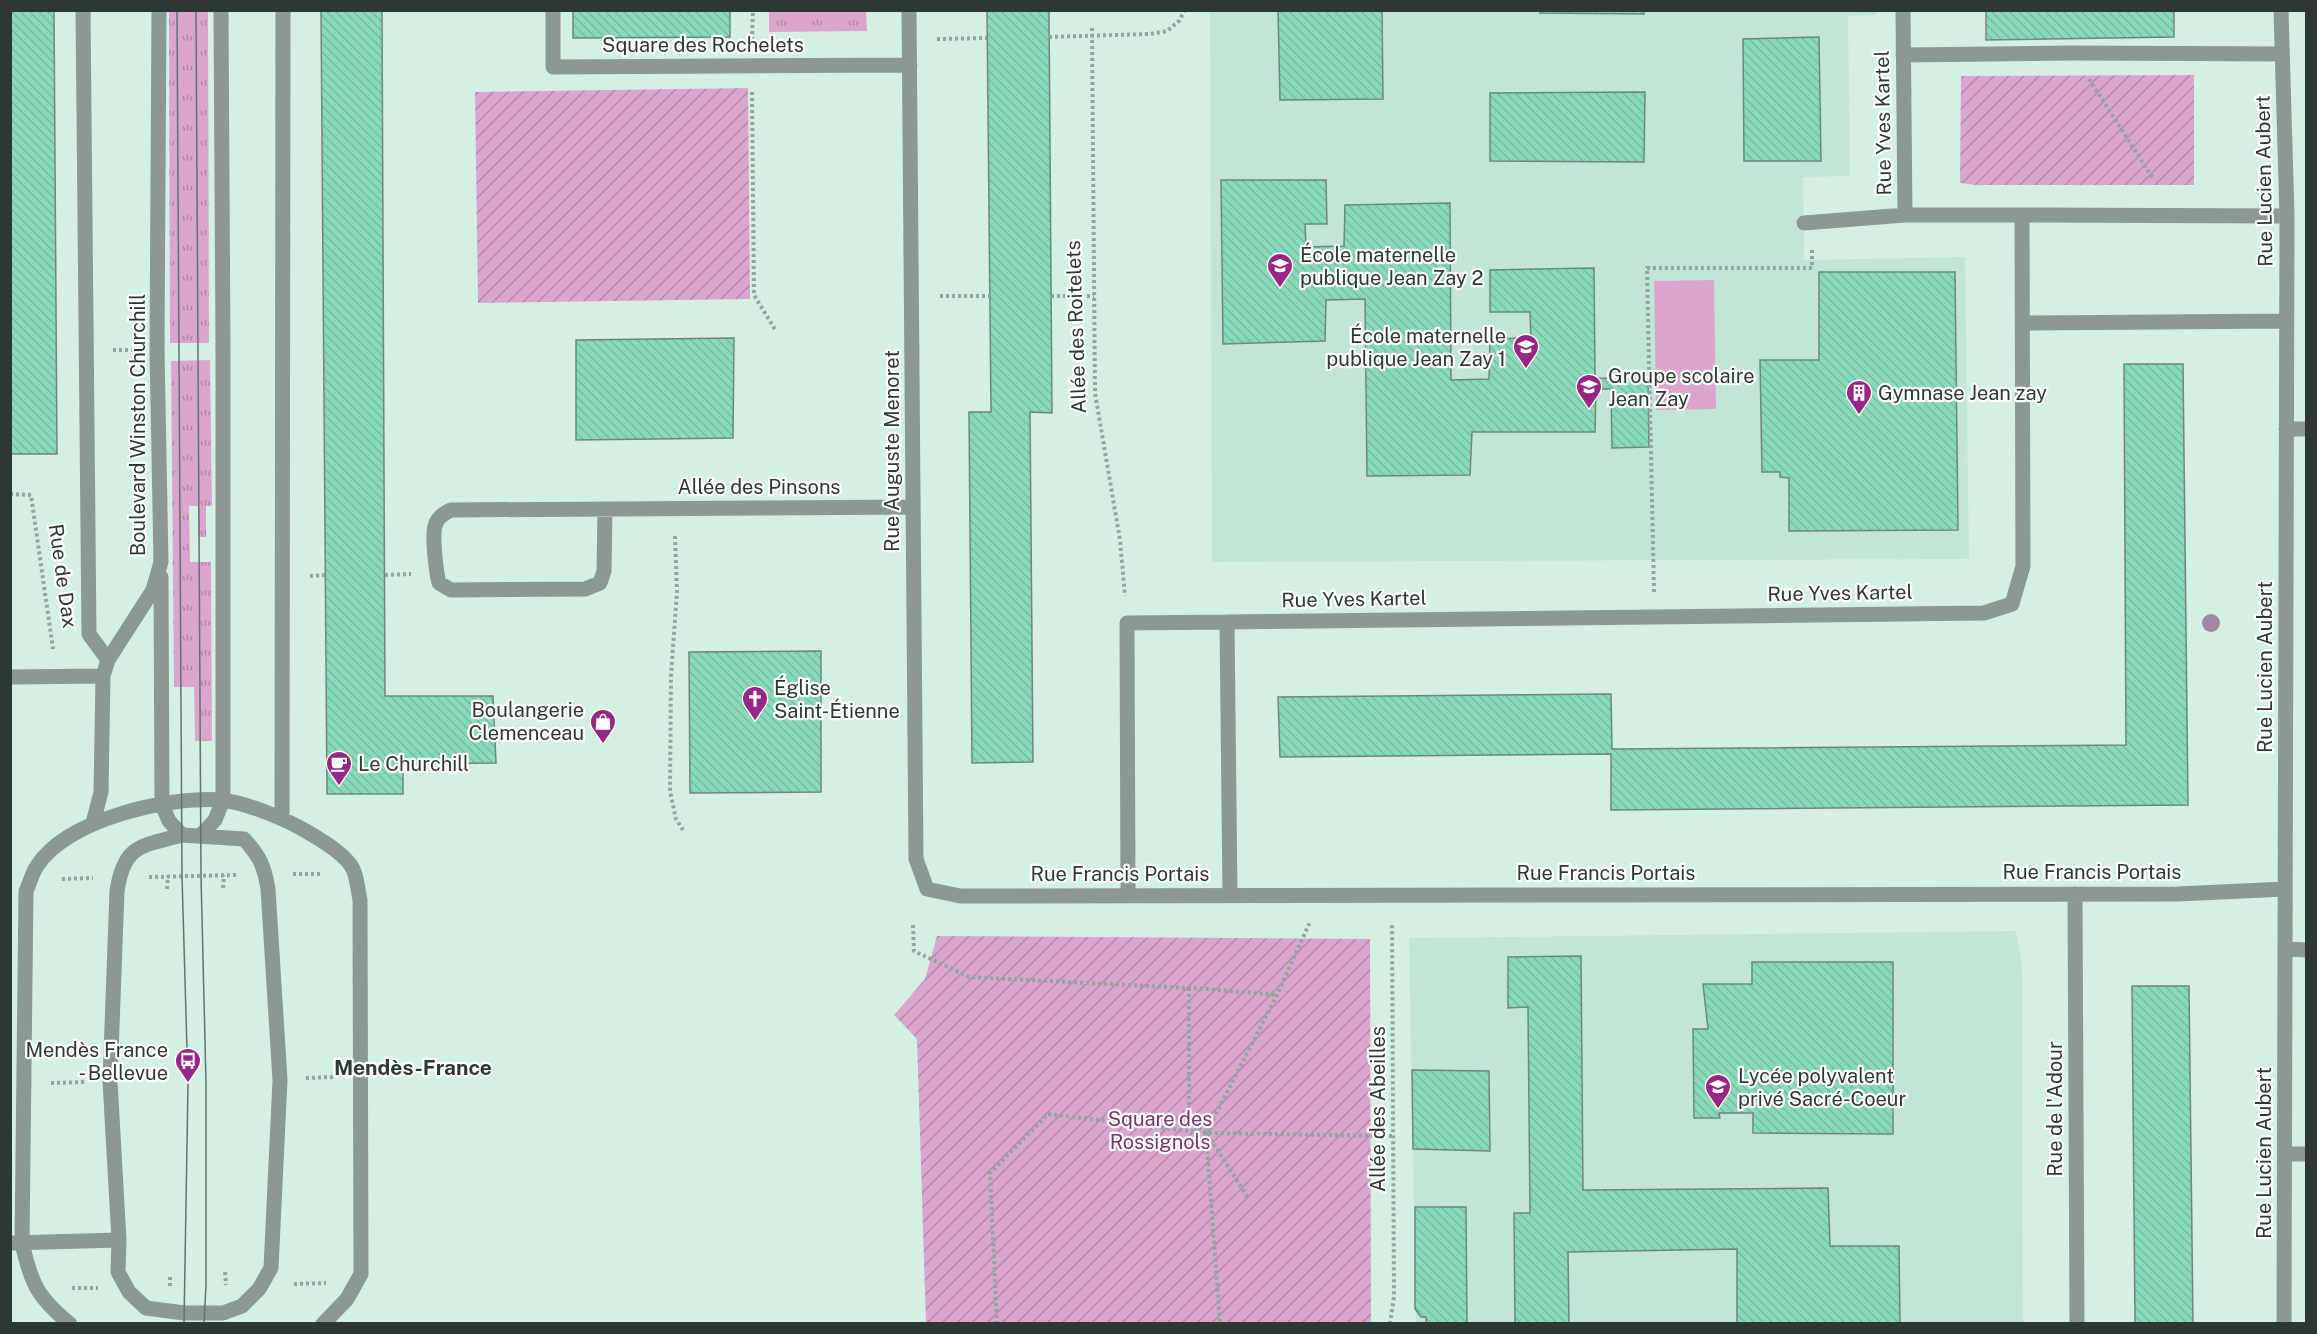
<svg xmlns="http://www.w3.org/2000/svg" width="2317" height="1334" font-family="'Public Sans',sans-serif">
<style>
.built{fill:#c2e6d6}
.grass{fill:url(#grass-tufts)}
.garden{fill:url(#garden-furrows)}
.pitch{fill:#dca5ce}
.building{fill:url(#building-back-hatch);stroke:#6d877c;stroke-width:1.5}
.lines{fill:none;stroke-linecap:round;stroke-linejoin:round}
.path{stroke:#90a69c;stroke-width:4;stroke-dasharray:3 3;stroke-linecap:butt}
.minor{stroke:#8c9892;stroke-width:15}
.tram{stroke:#62736b;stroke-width:1.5}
.tree{fill:#a187a1}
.labels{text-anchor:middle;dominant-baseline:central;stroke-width:4.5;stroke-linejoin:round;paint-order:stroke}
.street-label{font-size:20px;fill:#2c3832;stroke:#fff}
.poi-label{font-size:20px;fill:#2c3832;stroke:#fff;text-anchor:start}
.park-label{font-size:20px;fill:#78316b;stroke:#fff}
.neighbourhood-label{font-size:21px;font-weight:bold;fill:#2c3832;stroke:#fff}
</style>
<defs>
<pattern id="grass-tufts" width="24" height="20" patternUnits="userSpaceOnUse" patternTransform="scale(1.5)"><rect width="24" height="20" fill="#dca5ce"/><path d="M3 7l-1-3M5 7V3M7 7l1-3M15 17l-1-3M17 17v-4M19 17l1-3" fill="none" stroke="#b387a8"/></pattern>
<pattern id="garden-furrows" width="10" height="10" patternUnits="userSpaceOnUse" patternTransform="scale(1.5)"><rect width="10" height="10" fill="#dca5ce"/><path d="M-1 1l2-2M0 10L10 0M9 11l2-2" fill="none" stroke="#b387a8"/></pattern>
<pattern id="building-back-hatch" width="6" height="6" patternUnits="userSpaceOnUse" patternTransform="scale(1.5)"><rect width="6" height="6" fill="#89dab9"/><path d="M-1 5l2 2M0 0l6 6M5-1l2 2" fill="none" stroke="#76bca0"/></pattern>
</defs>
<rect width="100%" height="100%" fill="#d4f0e3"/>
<!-- built -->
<path class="built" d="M1210,11H1876V15L1848,16L1850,176L1803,177L1804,260L1965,257L1969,559L1212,562Z
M2016,931L2022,965L2023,1323H1416L1409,938Z"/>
<!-- grass -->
<path class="grass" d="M169,11H208L209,343H170Z
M769,11H866L867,31L769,32Z
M210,360L212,506H206V537H198V506H189L190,562H211L212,741H195L194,687H174L171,361Z"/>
<!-- garden -->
<path class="garden" d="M2194,75V185H1976L1960,183L1961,76Z
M748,88L750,299L478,303L475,92Z
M937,936L1370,939L1371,1323H926L917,1039L894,1015L925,979Z"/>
<!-- pitch -->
<path class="pitch" d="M1714,280L1716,409L1656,410L1654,281Z"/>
<!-- building -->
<path class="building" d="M10,10H54L57,454H10Z
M321,10H382L385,696H493L496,763L403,764V794H327Z
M573,10H730V37L573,38Z
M987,10H1049L1052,413L1030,412L1033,762L972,763L969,412H991Z
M1278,10H1382L1383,99L1280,100Z
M1540,10H1644V14L1540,13Z
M1986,10H2174V37L1986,40Z
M1819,37L1821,161H1744L1743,39Z
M1645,92L1644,162L1490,161V93Z
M1221,180H1326L1327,224H1305L1306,247L1344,246L1345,205L1450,203L1451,380L1489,379L1490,339L1531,338L1530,312H1490V270L1594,268L1595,378L1648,379L1649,447L1612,448L1611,389H1596L1595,432H1472L1470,475L1367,476L1365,299L1326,300L1325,341L1223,344Z
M1819,272H1955L1958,530L1789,531V478L1780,477V472H1762L1760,360H1819Z
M734,338L733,438L576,440V340Z
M2124,364H2183L2188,805L1611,810V754L1280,757L1278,697L1611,694L1612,749L2126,745Z
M821,651V792L690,793L689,652Z
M1581,956L1583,1190L1828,1188L1830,1246H1899L1900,1324H1737V1249L1568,1252L1569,1324H1515L1514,1213H1530L1528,1007L1508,1008V957Z
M1752,962H1893V1134L1753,1133V1113H1719L1720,1118H1694L1693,1029H1708L1703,984H1752Z
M2132,986H2189L2193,1324H2135Z
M1412,1070L1489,1071L1490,1151L1413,1149Z
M1415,1207H1466L1467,1324H1426V1317H1421L1415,1309Z"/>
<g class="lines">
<!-- path -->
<path class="path" d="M1092,28L1095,393L1120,540L1125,596
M1049,37L1149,34L1167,31L1179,21L1185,10
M937,39L987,38
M752,40L753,10
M2089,79L2154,180
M752,92L754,295L776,331
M940,296H990
M1051,296H1094
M113,350H132
M10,494L31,495L53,649
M675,536L677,592L671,675L670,791L676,819L683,830
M385,575L411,574
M310,576L325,575
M1654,592L1647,268H1812V249
M293,874H321
M149,877L237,875
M62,879L93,878
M223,888L224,875
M167,889L168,876
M913,925L914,951L969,977L1207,989L1277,995
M1189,988V1119L1206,1133L1277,995L1310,922
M306,1078L334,1077
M51,1083L85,1082
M1206,1133L1220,1324
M1207,1134L1249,1199
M225,1272L226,1285
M294,1284L326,1283
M170,1286V1275
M72,1288H98
M997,1324L990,1173L1048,1114L1206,1133L1393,1136
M1390,1324L1394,1297L1392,923"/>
<!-- minor -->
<path class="minor" d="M83,10L89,634L108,660
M553,10V67L910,65
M909,10L916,859L927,889L960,896L2178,894L2285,889
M2281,10L2287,216L2284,1324
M1903,55L2072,53L2282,54
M2022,215L2287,216
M1804,223L1905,215
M2024,323L2286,321
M2286,429H2306
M605,509L604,571L600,583L585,589L451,590L439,583C436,571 432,537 435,526C437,517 444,513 451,510L913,507
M161,577L162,804L169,821L182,835
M10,677L103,676
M282,817L283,10
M93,823L101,792L103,676L108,660L153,590L161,562L157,350L159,10
M182,835L244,839C260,857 264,865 268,889L280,1080L271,1268L259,1289L242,1306L223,1313H184L146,1308L129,1292L118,1272L119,1240L110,1081L117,891C124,844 142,846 182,835Z
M201,835L215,820L223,800V351L221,10
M2075,894L2077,1324
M1128,895L1127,623L1227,622
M1230,895L1227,622L1984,613L2012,604L2023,566L2022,215H1905L1903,10
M2285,949L2306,950
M2285,1154H2306
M10,1243L119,1240
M70,1324C37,1297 31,1283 22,1243L26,891C30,883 32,873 37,866C67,819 169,796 221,800C248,803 288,820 311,834C324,842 346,855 353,869C357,877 358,891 360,900L361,1274L347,1299L323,1324"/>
<!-- tram -->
<path class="tram" d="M177,10L182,876L188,1084L184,1324
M196,10L201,876L206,1082V1285L204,1324"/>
</g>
<!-- trees -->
<circle class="tree" cx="2211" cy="623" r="9"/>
<!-- icons -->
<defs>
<symbol id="school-pin" viewBox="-11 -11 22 30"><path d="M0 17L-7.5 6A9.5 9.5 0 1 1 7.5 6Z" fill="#972685" stroke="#fff"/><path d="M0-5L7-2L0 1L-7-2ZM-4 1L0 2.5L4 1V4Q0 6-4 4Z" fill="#fff"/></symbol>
<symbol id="building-pin" viewBox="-11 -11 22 30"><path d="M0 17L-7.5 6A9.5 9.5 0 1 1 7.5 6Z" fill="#972685" stroke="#fff"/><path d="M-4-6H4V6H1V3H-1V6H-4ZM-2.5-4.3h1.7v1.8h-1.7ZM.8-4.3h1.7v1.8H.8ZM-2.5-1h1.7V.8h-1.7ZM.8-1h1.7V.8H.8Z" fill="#fff"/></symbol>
<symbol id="church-pin" viewBox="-11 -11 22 30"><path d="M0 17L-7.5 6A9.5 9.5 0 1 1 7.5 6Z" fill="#972685" stroke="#fff"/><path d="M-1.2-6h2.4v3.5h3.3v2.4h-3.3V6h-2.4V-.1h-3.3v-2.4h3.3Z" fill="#fff"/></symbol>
<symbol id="shop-pin" viewBox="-11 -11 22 30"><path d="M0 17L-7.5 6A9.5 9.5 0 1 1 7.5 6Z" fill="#972685" stroke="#fff"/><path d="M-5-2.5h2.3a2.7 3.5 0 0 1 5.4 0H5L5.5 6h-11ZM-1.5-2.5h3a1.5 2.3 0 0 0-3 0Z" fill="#fff"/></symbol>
<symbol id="cafe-pin" viewBox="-11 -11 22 30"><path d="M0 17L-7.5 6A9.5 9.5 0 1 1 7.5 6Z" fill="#972685" stroke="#fff"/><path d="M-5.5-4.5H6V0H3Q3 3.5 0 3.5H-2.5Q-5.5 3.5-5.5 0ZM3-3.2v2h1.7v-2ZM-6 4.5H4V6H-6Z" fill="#fff"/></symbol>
<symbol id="bus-pin" viewBox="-11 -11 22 30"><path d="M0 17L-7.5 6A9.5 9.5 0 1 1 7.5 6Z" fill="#972685" stroke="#fff"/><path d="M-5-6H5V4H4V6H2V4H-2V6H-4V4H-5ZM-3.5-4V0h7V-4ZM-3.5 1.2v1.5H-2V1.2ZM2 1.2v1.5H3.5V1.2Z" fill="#fff"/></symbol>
</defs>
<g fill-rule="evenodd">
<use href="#school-pin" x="1265" y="251" width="30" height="40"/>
<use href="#school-pin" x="1511" y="332" width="30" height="40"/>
<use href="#school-pin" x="1574" y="372" width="30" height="40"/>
<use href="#building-pin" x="1844" y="378" width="30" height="40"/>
<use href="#church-pin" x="740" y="684" width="30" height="40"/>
<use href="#shop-pin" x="588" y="707" width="30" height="40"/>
<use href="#cafe-pin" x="324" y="749" width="30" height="40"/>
<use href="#bus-pin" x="173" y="1046" width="30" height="40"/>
<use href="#school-pin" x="1703" y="1072" width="30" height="40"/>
</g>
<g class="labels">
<!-- street labels -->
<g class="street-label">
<text x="703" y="45">Square des Rochelets</text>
<text transform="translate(1883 123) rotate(-91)">Rue Yves Kartel</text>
<text transform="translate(2264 181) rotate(-91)">Rue Lucien Aubert</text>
<text transform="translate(1076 327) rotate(-92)">Allée des Roitelets</text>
<text transform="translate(138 425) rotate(-90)">Boulevard Winston Churchill</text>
<text transform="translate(892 451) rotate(-90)">Rue Auguste Menoret</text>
<text x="759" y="487">Allée des Pinsons</text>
<text transform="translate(63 576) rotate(82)">Rue de Dax</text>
<text transform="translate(1840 593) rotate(-1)">Rue Yves Kartel</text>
<text transform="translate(1354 599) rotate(-1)">Rue Yves Kartel</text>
<text transform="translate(2265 667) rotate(-90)">Rue Lucien Aubert</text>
<text x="2092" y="872">Rue Francis Portais</text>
<text x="1606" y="873">Rue Francis Portais</text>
<text x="1120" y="874">Rue Francis Portais</text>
<text transform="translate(1378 1109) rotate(-90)">Allée des Abeilles</text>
<text transform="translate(2055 1109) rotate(-90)">Rue de l'Adour</text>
<text transform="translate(2264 1153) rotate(-90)">Rue Lucien Aubert</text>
</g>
<!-- poi labels -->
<g class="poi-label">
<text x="1300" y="255">École maternelle<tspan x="1300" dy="23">publique Jean Zay 2</tspan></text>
<text x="1506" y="336" text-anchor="end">École maternelle<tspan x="1506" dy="23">publique Jean Zay 1</tspan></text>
<text x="1608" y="376">Groupe scolaire<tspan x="1608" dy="23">Jean Zay</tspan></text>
<text x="1878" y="393">Gymnase Jean zay</text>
<text x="774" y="688">Église<tspan x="774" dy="23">Saint-Étienne</tspan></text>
<text x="584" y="710" text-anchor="end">Boulangerie<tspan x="584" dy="23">Clemenceau</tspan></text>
<text x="358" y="764">Le Churchill</text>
<text x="168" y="1050" text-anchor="end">Mendès France<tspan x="168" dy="23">- Bellevue</tspan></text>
<text x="1738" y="1076">Lycée polyvalent<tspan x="1738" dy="23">privé Sacré-Coeur</tspan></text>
</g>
<!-- park labels -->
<g class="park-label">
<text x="1160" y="1119">Square des<tspan x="1160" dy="23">Rossignols</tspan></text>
</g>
<!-- neighbourhood labels -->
<g class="neighbourhood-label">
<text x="413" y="1067">Mendès-France</text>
</g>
</g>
<!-- border -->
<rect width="2317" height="1334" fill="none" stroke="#2c3832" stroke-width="24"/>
</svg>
